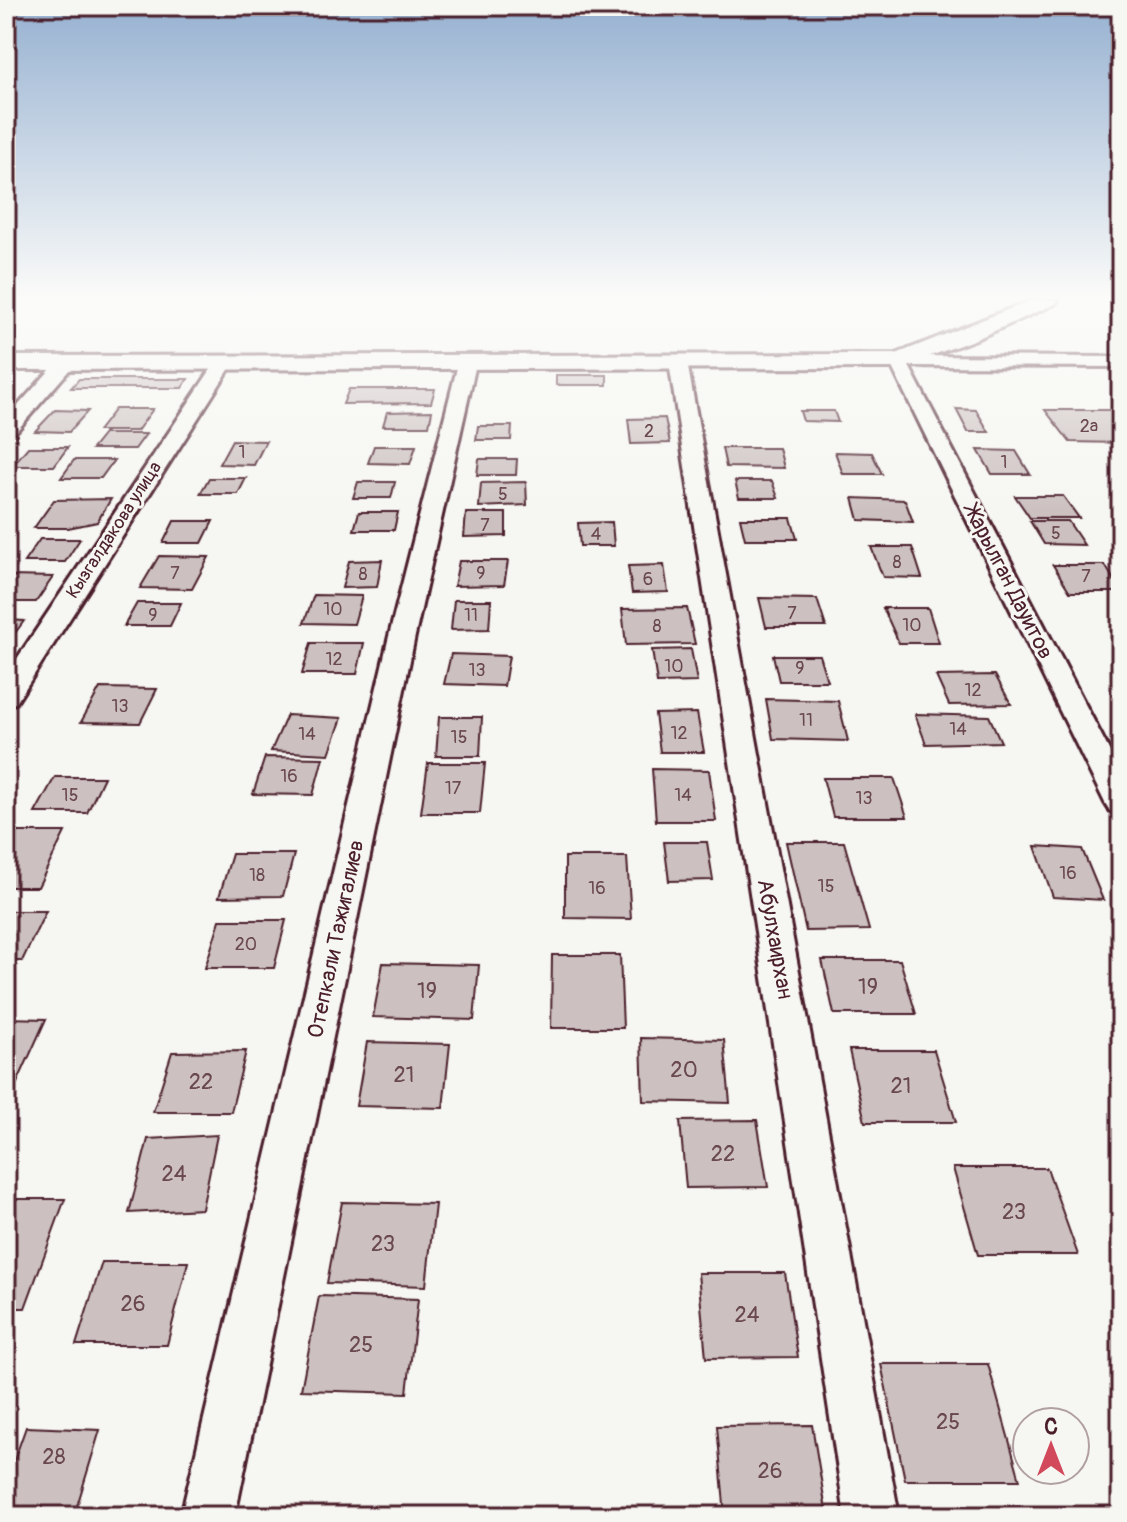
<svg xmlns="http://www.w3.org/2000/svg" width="1127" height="1522" font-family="Pangolin,sans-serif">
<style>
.building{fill:#ccc1c0;stroke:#4a1f2b;stroke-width:2}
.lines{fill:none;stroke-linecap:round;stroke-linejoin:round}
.minor-casing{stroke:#4a1f2b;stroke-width:6}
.major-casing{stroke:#4a1f2b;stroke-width:6}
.minor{fill:#f6f6f2;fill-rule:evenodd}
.major{fill:#f6f6f2;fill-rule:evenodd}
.labels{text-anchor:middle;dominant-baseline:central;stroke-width:6;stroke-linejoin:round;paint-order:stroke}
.number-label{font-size:18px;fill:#6a4850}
.far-street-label{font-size:18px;fill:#4a1f2b;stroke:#f6f6f2}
.street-label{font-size:22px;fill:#4a1f2b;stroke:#f6f6f2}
.near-number-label{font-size:22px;fill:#6a4850}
</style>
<rect width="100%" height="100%" fill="#f6f6f2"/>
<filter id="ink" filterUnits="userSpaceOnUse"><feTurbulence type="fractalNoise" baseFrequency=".0125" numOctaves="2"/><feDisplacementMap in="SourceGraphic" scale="16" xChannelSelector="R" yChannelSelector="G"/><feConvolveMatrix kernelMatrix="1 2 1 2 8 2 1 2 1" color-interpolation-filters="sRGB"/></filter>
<g filter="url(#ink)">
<!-- building -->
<path class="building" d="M556,375H607V385H556Z
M79,379H188L182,388H71Z
M349,389H435L431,403L343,404Z
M115,409H153L137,431H98Z
M956,409L976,410L989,432H968Z
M55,410L88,411L69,432L35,431Z
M1045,410H1121V443L1070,442Z
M432,411L429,426H383L387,412Z
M800,411H834L838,422L803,421Z
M665,418L670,443L631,444L628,419Z
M478,426H512L511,440H476Z
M104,434H146L135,449H92Z
M232,440L266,441L254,465L219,464Z
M374,446H416L410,464L368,463Z
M28,447H68L54,466H12Z
M722,448H779L784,468L726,467Z
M978,450L1016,451L1030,474H992Z
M835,452L872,453L882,474H843Z
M479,459H517L516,475H477Z
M74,460H114L101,478H61Z
M209,478H246L238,494H200Z
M735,481H772L778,498H739Z
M358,482H395L391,498H353Z
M526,482L527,505L479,507L481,483Z
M1015,496H1063L1079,518H1030Z
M853,498L905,500L913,522L859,520Z
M111,499L97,522L68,528H34L54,500Z
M359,512H398L394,530H354Z
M466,513H506V536L464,537Z
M740,518H791L797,539H745Z
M174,521H213L202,543H163Z
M1030,521H1068L1084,545L1044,544Z
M612,522L614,546H580L578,523Z
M40,539H80L65,562H24Z
M871,547H912L922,578L883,577Z
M159,556L209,557L192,589L140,588Z
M382,560L377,587L342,588L349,561Z
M459,561H508L504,585L454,586Z
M664,565L668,592L632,593L628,566Z
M1053,565H1105L1121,592H1070Z
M11,576L53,577L36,602H6V583Z
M314,595L362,596L354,624L304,623Z
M759,598L817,599L826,627H766Z
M454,600H491L489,629L451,630Z
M137,603H181L170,626H124Z
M687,608L695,644L626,645L622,609Z
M883,608H928L939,643H899Z
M6,620L24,621L6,645Z
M311,643H364L357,674H302Z
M691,649L697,682L657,683L652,650Z
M451,654L509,656L504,686L444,684Z
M773,655H819L827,681H779Z
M995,675L1011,704L949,705L936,676Z
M100,688L157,689L140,723L81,722Z
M766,699L838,701L848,741L773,739Z
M697,713L704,752H660L655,714Z
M915,714L989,716L1001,742L926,744Z
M287,715L342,718L329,754L271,751Z
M439,717H482L480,756H436Z
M265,757L323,758L313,795L253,794Z
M428,763H485L480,813H421Z
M652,769L709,770L716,821H656Z
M55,777H104L87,813H35Z
M823,778H894L907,817H833Z
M6,832H65L38,887H6Z
M664,842H707L713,880L669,881Z
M786,842H844L869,930L806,931Z
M1035,846L1082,849L1103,900L1053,897Z
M232,854H294L283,896L219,897Z
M565,857H627L631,919L565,918Z
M6,911H46L22,961H6Z
M220,920H286L274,968H205Z
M552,955H620L623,1028H551Z
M822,960H900L916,1014H834Z
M383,963L479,965L474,1020L373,1017Z
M6,1018L46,1019L13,1092H6Z
M641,1038L724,1040L730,1103L643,1101Z
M367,1042L450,1044L443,1108L356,1106Z
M849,1050H934L956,1122H865Z
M246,1051L231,1112H153L172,1052Z
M757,1120L768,1187L686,1188L680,1121Z
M217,1135L202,1209L129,1213L148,1139Z
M953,1168H1047L1078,1255H978Z
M6,1199H65L25,1308H6Z
M342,1202L435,1204L426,1286L327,1283Z
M102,1262H188L167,1345H76Z
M698,1273H785L798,1357L706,1358Z
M319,1296L418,1299L407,1393L301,1390Z
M881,1364H988L1020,1480H905Z
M812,1425L827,1516H725L717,1426Z
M26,1427L100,1430L74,1516H6V1483Z"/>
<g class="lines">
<defs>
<path id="minor" d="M898,356L1121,357V367L909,366L1121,773V815L1110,811L1105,803L889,361Z
M678,357L687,362L899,1516H845L669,362Z
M65,359L74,364L71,368L13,435L6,437V419L59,360Z
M467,359L476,364L415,636L235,1516H181L389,636L458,364Z
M223,360L232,365L16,703L6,705V675L214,365Z"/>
<path id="major" d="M1032,300H1058L1055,304L976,339L898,368L6,370V356L896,354Z"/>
</defs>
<!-- minor casing -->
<use href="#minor" class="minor-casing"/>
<!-- major casing -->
<use href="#major" class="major-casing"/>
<!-- minor -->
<use href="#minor" class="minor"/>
<!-- major -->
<use href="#major" class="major"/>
</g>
</g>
<!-- sky -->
<linearGradient id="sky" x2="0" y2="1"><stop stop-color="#96b1d1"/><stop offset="0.58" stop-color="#fbfbf9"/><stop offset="1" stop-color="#fbfbf9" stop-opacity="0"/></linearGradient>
<rect width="1127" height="513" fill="url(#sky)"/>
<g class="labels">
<!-- number labels -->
<g class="number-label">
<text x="1089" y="426">2а</text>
<text x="649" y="431">2</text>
<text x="242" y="452">1</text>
<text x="1004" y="462">1</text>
<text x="503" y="494">5</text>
<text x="485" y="525">7</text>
<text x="1056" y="533">5</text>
<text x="596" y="534">4</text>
<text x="897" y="562">8</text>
<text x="175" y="573">7</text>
<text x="481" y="573">9</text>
<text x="363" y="574">8</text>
<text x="1086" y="576">7</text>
<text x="648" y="579">6</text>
<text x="333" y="609">10</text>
<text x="792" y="613">7</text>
<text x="153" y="615">9</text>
<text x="471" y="615">11</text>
<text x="912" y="625">10</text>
<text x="657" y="626">8</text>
<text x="334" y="659">12</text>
<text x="674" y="666">10</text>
<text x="800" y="668">9</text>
<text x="477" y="670">13</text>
<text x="973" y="690">12</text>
<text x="120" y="706">13</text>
<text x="806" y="720">11</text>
<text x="958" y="729">14</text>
<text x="679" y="733">12</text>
<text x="307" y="734">14</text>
<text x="459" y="737">15</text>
<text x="289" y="776">16</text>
<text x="453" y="788">17</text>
<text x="70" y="795">15</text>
<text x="683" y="795">14</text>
<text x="864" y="798">13</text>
<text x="1068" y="873">16</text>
<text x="257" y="875">18</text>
<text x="826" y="886">15</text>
<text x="597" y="888">16</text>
<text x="246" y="944">20</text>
</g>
<!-- far-street labels -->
<g class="far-street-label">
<text transform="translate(114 530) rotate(-57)">Кызгалдакова улица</text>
</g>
<!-- street labels -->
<g class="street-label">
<text transform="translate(1009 582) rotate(63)">Жарылган Дауитов</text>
<text transform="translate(336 939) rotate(-78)">Отепкали Тажигалиев</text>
<text transform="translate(775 939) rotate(80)">Абулхаирхан</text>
</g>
<!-- near-number labels -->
<g class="near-number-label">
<text x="868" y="987">19</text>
<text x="427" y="991">19</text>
<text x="684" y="1070">20</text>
<text x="404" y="1075">21</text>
<text x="201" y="1082">22</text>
<text x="901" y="1086">21</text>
<text x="723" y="1154">22</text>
<text x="174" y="1174">24</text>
<text x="1014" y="1212">23</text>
<text x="383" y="1244">23</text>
<text x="133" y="1304">26</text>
<text x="747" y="1315">24</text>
<text x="361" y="1345">25</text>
<text x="948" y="1422">25</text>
<text x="54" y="1457">28</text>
<text x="770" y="1471">26</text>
</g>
</g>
<!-- margin -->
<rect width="1127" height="1522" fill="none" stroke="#f6f6f2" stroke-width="32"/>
<rect x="16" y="16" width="1095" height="1490" fill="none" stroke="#4a1f2b" stroke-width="3" filter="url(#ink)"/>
<!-- north arrow -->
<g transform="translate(1051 1446)"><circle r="38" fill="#f6f6f2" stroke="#b1a0a2" stroke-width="2"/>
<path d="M0-6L14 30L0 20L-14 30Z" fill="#d1495b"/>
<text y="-12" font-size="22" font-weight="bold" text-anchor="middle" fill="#4a1f2b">С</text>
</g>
</svg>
